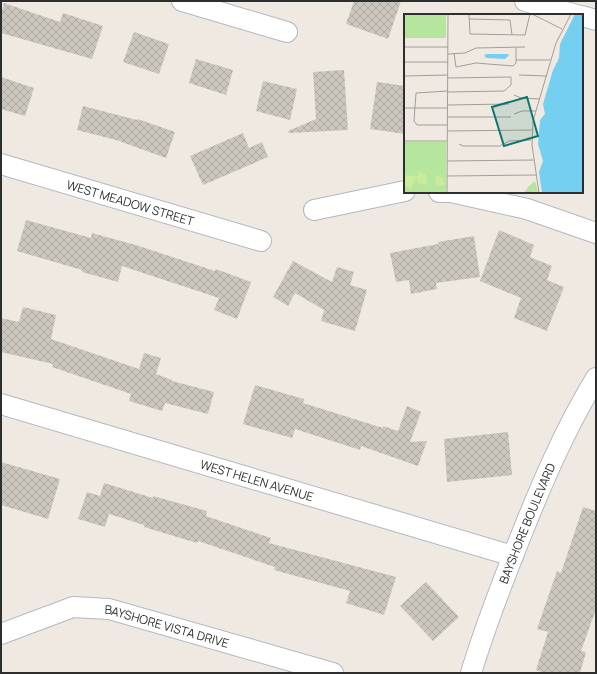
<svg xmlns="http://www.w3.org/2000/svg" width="597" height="674" font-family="Manrope,sans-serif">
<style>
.building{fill:url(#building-cross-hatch)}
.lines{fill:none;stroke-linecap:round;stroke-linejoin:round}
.minor-casing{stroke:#b4b7c1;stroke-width:22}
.minor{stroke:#fff;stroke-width:20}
.labels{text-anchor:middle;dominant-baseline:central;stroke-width:3;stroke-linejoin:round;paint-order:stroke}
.street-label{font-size:12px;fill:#2e2e2e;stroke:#fff}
.inset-road{fill:none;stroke:#a29e99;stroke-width:1}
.view{fill:#0f766e;fill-opacity:0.15;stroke:#0f766e;stroke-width:2}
.inset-edge{fill:none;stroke:#2e2e2e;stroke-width:2}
</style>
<defs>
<pattern id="building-cross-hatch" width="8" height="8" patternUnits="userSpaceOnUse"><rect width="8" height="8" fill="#cbc7bf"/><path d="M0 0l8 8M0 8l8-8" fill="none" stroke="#afaba4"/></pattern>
</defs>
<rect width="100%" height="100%" fill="#efe9e1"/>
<!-- building -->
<path class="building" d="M354,1H401L388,39L346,24Z
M4,3L60,22L63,13L103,26L92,59L1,33V14Z
M134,32L169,44L159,74L123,62Z
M196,59L233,70L226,95L189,83Z
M344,70L348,130L289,133L288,131L316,119L313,72Z
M1,77L34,88L25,116L1,109Z
M263,81L297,89L290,120L256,111Z
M377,82L405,86V134L370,129Z
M83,106L137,120L138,119L175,132L166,158L116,140L77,130Z
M243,133L249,148L262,142L268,157L203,185L190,156Z
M26,220L91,238L92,233L139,246L215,271L216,269L251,282L237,319L214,310L219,298L122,266L118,282L82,272V270L17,251Z
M499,230L534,245L530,257L552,266L547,280L564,287L547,331L514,318L521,298L480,281Z
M474,236L480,277L436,283L437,289L411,294L409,280L396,282L390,253L438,244V242Z
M293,261L332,282L337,267L354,272L350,285L367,290L355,331L321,321L324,310L295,293L288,306L273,297Z
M23,307L56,315L51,339L139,369L144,353L161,358L156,374L172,380V381L214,392L208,414L165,403L162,411L129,401L131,394L52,367L53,364L1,352V318L19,322Z
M255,385L304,399L303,403L383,428V426L398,431L407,406L421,412L410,442L427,441L418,466L361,446L360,450L295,429L292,438L243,424Z
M508,432L512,475L447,482L444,439Z
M1,462L60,479L48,519L1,505Z
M104,483L153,498V496L207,511L206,516L271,538L269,543L396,577L384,615L346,603L350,591L274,570L275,567L198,541L197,543L144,527V525L109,514L105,527L78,519L87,492L100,496Z
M583,507L596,511V609L581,651L586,652L580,673H545L536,670L548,632L537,629L557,571L561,573Z
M426,582L459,617L433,641L400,606Z"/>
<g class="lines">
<defs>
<g id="minor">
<path d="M182,1L287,32"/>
<path d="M525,1L577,15"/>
<path d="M582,16L596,20"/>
<path id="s1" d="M1,164L261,241"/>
<path d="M439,192H451L527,209L596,233"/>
<path d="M314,210L405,191"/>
<path id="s2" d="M1,404L513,556"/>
<path id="s3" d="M1,634L73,607L109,609L333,673"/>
<path id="s4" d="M471,673C485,627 502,583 520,538C542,483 565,429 596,378"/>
</g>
</defs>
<!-- minor casing -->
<use href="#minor" class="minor-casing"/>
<!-- minor -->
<use href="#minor" class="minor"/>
</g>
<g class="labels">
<!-- street labels -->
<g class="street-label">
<text stroke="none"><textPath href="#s1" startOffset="135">WEST MEADOW STREET</textPath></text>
<text stroke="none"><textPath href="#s2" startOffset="267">WEST HELEN AVENUE</textPath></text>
<text stroke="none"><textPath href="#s4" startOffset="160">BAYSHORE BOULEVARD</textPath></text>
<text stroke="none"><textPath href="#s3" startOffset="173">BAYSHORE VISTA DRIVE</textPath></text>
</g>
</g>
<!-- overview -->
<g transform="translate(404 14)">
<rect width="179" height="179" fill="#efe9e1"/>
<path d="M131,167L134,178L120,179L125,172Z" fill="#b6e59e"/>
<path d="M0,0H42V24H0ZM0,128H42V179H0Z" fill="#b6e59e"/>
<path d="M15,157L22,161L24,171L13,169V162L7,175L0,171V161L14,162ZM31,161L39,164L41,171L32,172Z" fill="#c9ec9a"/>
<path d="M171,0H179V179H138L135,158L139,147L134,130L136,106L141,100L139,90L149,56L155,44L156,30ZM82,40H104L105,41L101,45L83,44L80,42Z" fill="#75cff0"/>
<path class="inset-road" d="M65,0L66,20L121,21L126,0M128,0L158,15M65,5L106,6L108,21M0,33H44M50,39L52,53L72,49L109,52L112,49V34M44,40L61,39L72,34L121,33M112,46H146M0,48H44M115,61L143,62M0,62L44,61M44,78L100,77L107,71V63L44,64M110,81L117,84L136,85M43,91L105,90M0,94H43M110,100L118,97H132M43,103H107M43,111H13L10,107L12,79L44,77M43,117L128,116M0,127H43M55,130L59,132H96L105,127L127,126M43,147L130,146M43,162L132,161M43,179L44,0M135,179L128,131L129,107L152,29L167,0"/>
<path class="view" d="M123,83L134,122L100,132L88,93Z"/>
<rect width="179" height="179" class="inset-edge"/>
</g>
<!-- border -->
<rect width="597" height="674" fill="none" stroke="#2e2e2e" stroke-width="4"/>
</svg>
